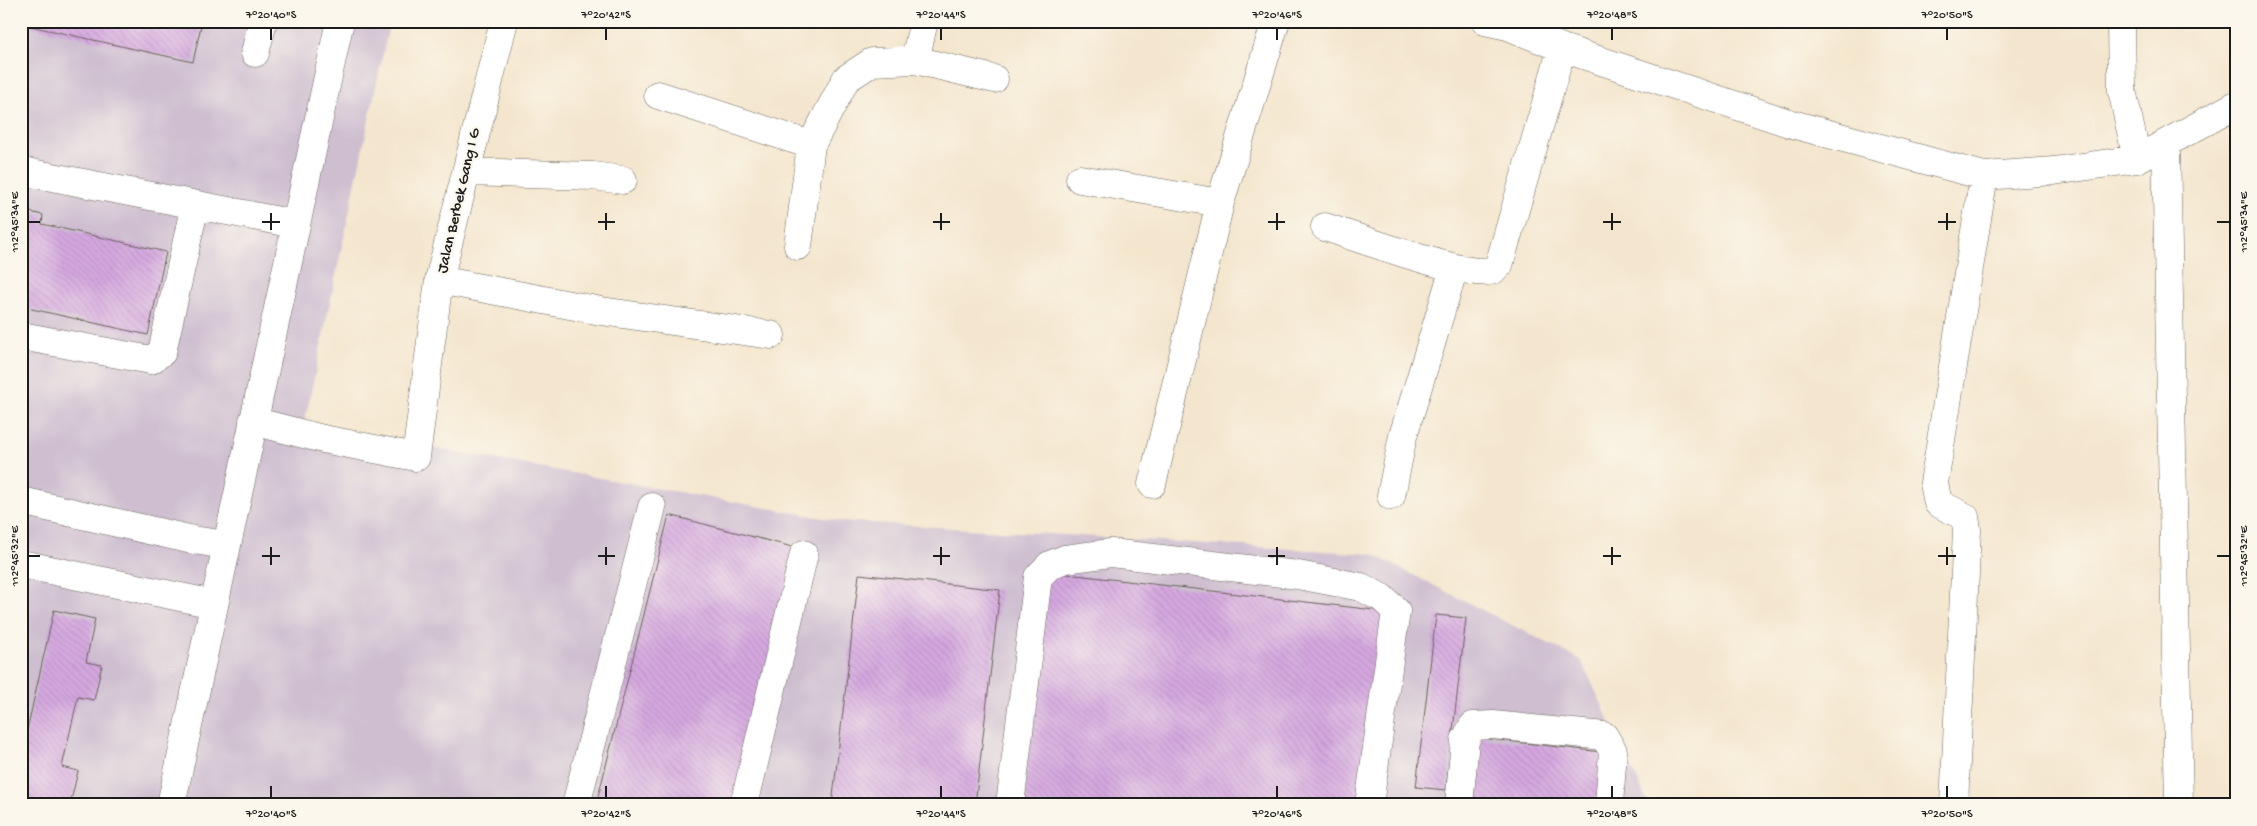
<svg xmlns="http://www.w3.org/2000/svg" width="2257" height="826" font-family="'Gochi Hand',sans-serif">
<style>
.industrial{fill:#cebed0}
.building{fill:url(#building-back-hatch)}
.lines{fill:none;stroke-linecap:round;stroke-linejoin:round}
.minor-casing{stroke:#68635a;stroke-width:29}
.minor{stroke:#fff;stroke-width:28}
.ticks{fill:none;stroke:#1c1c1c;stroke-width:2}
.labels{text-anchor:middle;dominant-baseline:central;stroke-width:4.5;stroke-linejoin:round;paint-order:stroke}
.street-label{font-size:16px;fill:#1c1c1c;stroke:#fbf7ec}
.neatline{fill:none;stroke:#1c1c1c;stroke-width:2}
.ticks-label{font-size:12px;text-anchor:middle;fill:#1c1c1c}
</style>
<defs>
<pattern id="building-back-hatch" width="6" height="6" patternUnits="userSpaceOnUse" patternTransform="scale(1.25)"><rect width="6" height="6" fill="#d5a8e0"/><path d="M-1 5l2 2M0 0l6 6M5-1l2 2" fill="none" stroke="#b690c0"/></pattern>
</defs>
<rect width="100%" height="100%" fill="#fbf7ec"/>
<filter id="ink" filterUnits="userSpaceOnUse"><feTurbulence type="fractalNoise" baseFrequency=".02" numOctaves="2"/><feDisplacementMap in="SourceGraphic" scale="10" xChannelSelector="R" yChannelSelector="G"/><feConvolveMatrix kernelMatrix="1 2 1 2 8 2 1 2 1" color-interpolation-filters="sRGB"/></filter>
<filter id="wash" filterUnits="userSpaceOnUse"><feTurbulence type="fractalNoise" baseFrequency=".0096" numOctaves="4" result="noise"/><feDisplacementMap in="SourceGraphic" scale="20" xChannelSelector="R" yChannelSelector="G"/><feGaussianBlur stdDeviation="1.12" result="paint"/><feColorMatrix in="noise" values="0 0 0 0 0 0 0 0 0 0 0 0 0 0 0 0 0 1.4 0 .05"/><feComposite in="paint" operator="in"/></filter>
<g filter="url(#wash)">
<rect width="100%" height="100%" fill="#f4e6ce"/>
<!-- industrial -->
<path class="industrial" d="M21,21H390L304,425L840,521L1372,554L1581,660L1649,805H21Z"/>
<g id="blocks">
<!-- building -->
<path class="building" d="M21,21H202L193,62L21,24Z
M21,210L43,215L42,224L166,252L148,335L23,307L21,313Z
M669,515L800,549L735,805H596Z
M1050,572L1383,611L1361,805H1023Z
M859,574L1000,590L975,805H832Z
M54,610L95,619L86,662L102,665L94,700L78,697L62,767L78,771L70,805H21V757Z
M1436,615L1466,618L1446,790L1416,787Z
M1473,737L1610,753L1604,805H1465Z"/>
</g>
</g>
<g filter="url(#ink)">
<use href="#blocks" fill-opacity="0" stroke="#68635a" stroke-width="1"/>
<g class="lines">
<defs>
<path id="minor" d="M504,21L439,280L601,311L771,335
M1485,21L1508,26L1562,48L1792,124L1984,176L2054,171L2137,159L2236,105
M2121,21L2122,90L2137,159
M255,53L263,21
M915,60L994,79
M658,95L811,145
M2166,145L2179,805
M21,171L295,224
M466,172L593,176L623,180
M1080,179L1220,203
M1325,227C1353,236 1472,280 1493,270C1496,269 1497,266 1499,265L1562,48
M798,246L811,145L846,79L872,62L915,60L924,21
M21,336L151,360L162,352L195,205
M253,421L323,439L416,457L439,280
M1152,484L1220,203L1276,21
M1391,496L1403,436L1454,268
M21,501L193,540L226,545
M21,564L214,604
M171,805L340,21
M576,805L652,507
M744,805L804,554
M1010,805L1038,577L1050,565L1065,559L1111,553L1298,575L1361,587L1382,598L1396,611L1369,805
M1459,805L1465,740L1473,726L1493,725L1604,736L1613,751L1609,805
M1954,805L1967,530L1965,517L1938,503L1934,483L1984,176"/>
</defs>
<!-- minor casing -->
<use href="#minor" class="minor-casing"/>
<!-- minor -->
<use href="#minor" class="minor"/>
</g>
</g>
<!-- ticks -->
<path class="ticks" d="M271,28V40M606,28V40M941,28V40M1277,28V40M1612,28V40M1947,28V40M271,213V230M606,213V230M941,213V230M1277,213V230M1612,213V230M1947,213V230M28,222H40M262,222H280M598,222H615M933,222H950M1268,222H1285M1603,222H1621M1938,222H1956M2217,222H2230M271,547V565M606,547V565M941,547V565M1277,547V565M1612,547V565M1947,547V565M28,556H40M262,556H280M598,556H615M933,556H950M1268,556H1285M1603,556H1621M1938,556H1956M2217,556H2230M271,786V798M606,786V798M941,786V798M1277,786V798M1612,786V798M1947,786V798"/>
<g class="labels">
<!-- street labels -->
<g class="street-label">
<text transform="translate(460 201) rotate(-77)">Jalan Berbek Gang I G</text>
</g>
</g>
<!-- margin -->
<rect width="2257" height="826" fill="none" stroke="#fbf7ec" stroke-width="55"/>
<rect x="28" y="28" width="2202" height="770" class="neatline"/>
<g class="ticks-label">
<text x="271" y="18">7°20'40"S</text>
<text x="606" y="18">7°20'42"S</text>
<text x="941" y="18">7°20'44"S</text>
<text x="1277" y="18">7°20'46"S</text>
<text x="1612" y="18">7°20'48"S</text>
<text x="1947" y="18">7°20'50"S</text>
<text transform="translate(2243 222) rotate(-90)" y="4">112°45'34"E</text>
<text transform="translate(14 222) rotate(-90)" y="4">112°45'34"E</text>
<text transform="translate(2243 556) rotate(-90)" y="4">112°45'32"E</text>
<text transform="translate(14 556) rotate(-90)" y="4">112°45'32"E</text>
<text x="271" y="817">7°20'40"S</text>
<text x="606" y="817">7°20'42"S</text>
<text x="941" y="817">7°20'44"S</text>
<text x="1277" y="817">7°20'46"S</text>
<text x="1612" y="817">7°20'48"S</text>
<text x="1947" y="817">7°20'50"S</text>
</g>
</svg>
